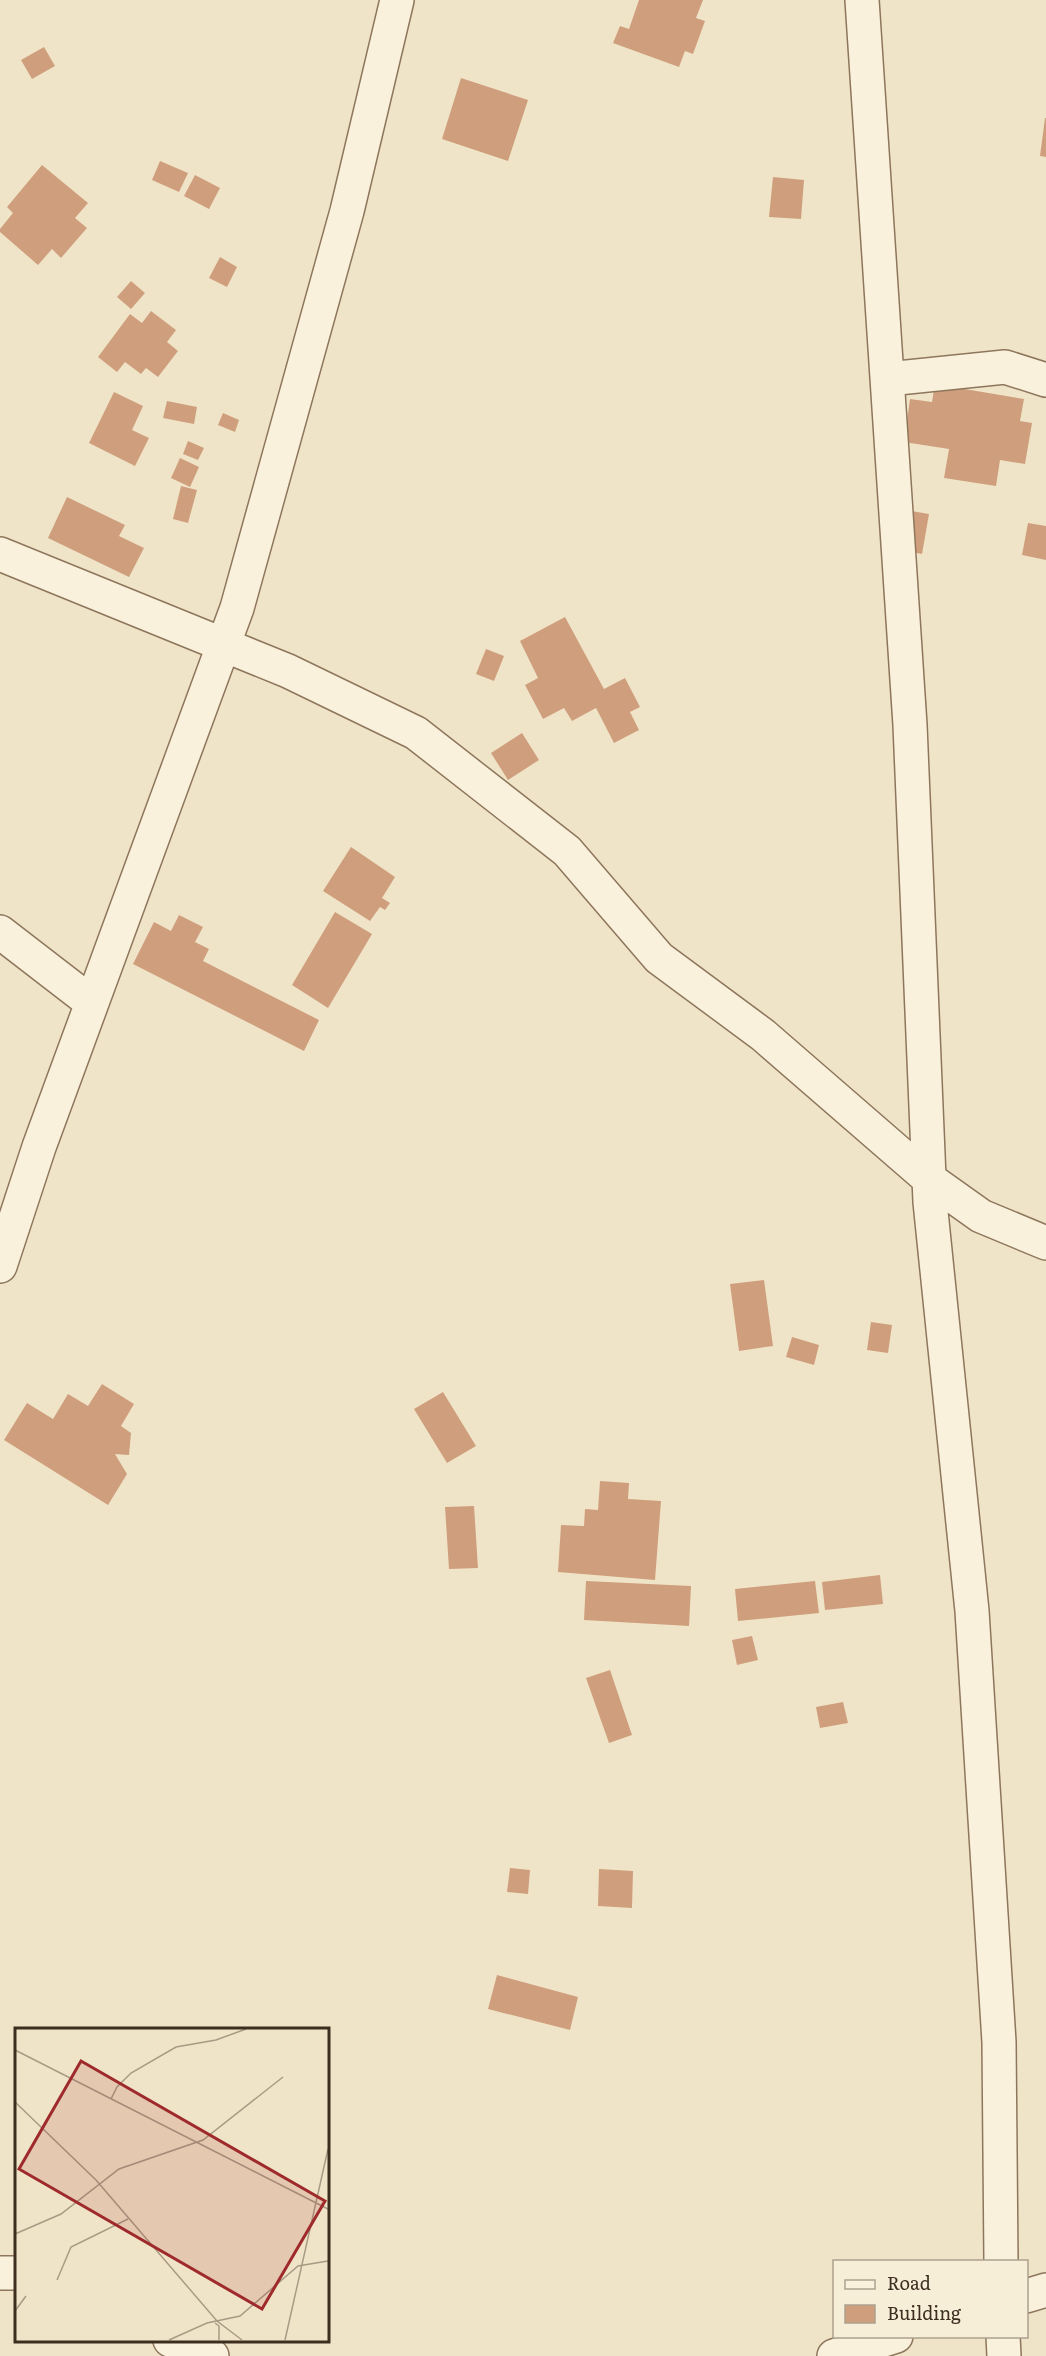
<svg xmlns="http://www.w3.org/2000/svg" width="1046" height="2356" font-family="Literata,serif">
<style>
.building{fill:#cf9f7d}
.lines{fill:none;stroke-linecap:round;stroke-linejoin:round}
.street-casing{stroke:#8d765c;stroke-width:36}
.street{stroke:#faf1dc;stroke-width:33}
.inset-road{fill:none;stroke:#a89b85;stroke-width:1.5}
.view{fill:#9e2a2b;fill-opacity:0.15;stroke:#9e2a2b;stroke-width:3}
.inset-edge{fill:none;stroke:#3d2e20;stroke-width:3}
</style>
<rect width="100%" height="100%" fill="#f0e4c8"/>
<!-- building -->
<path class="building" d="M639,0H703L696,18L705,21L693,54L685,51L679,67L613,43L620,26L629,29Z
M44,47L55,66L32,79L21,60Z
M461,78L528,100L508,161L442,139Z
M1045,118H1046V157L1040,156Z
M160,161L188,173L179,192L152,180Z
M42,165L88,203L75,218L87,228L61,258L52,249L38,265L0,232V229L13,213L7,207Z
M195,175L220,188L209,209L184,196Z
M773,177L804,180L801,219L769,217Z
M220,257L237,267L227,287L209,278Z
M131,281L145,293L131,309L117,297Z
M151,311L176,330L167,342L178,351L158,377L146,368L141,374L125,362L117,372L98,357L130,314L142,323Z
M935,384L1024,399L1020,421L1032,423L1025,464L1000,460L996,486L944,478L949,449L904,442L910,399L932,402Z
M114,392L143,406L132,430L149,438L135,466L89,443Z
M167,401L197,407L194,424L163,418Z
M223,413L239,420L235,432L218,425Z
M188,441L204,448L198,460L183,454Z
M180,458L199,467L190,487L171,478Z
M181,486L197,490L188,523L173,519Z
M67,497L125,525L119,536L144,548L129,577L48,538Z
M888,507L929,514L922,554L882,546Z
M1028,523L1046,526V560L1022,555Z
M565,617L604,689L625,678L640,707L630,712L639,730L614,743L596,708L572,721L564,708L543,719L525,685L538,678L520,641Z
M486,649L504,656L494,681L476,674Z
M522,733L539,760L508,780L491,753Z
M351,847L395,877L382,898L390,903L385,910L380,907L370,921L323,891Z
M335,912L372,934L328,1008L292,985Z
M179,915L203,927L195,942L209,949L203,961L319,1020L304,1051L133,964L154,922L171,931Z
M764,1280L773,1346L739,1351L730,1284Z
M871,1322L892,1325L888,1353L867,1350Z
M792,1337L819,1345L814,1365L786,1357Z
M102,1384L134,1404L121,1426L131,1433L129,1455L115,1454L127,1474L108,1505L4,1440L27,1403L53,1419L68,1394L88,1406Z
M443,1392L476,1446L447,1463L414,1409Z
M600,1481L629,1483L628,1499L661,1501L655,1580L558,1572L561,1525L584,1526L585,1509L598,1510Z
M474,1506L478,1568L449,1569L445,1507Z
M880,1575L883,1604L825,1610L822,1582Z
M586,1581L691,1586L689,1626L584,1620Z
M815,1581L819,1613L738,1621L735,1589Z
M752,1636L758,1660L737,1665L732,1640Z
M610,1670L632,1735L609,1743L586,1678Z
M843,1702L848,1723L820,1728L816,1707Z
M510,1868L530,1870L528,1894L507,1892Z
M599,1869L633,1871L632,1908L598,1906Z
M497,1975L578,1997L570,2030L488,2009Z"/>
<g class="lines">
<defs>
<path id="street" d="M862,0L910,725L930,1202L972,1611L999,2042L1001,2262
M888,379L1005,367L1046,380
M0,554L288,671L416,733L567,851L659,958L763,1035L929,1179L981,1216L1046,1243
M0,932L92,1003
M0,1266L39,1147L237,608L347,211L397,0
M0,2273H16
M1026,2296L1046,2290
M1003,2336L1004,2356
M170,2340L212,2356
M834,2356L896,2336"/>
</defs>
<!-- street casing -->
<use href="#street" class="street-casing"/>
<!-- street -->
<use href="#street" class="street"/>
</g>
<!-- overview -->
<g transform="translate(15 2028)">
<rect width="314" height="314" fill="#f0e4c8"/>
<path class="inset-road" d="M0,22L313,181M96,71L102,59L116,45L161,19L201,12L231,1M0,74L81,152L202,293L227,312M0,206L46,186L104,141L188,112L268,49M42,252L56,219L113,191M0,283L11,268M200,295L204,298V312M154,312L192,295L225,288L283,238L313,233M270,312L313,121"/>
<path class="view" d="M66,33L310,173L247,281L4,141Z"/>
<rect width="314" height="314" class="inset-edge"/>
</g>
<!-- legend -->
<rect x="833" y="2260" width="195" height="78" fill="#f7eed8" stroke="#ada18e" stroke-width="1.5"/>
<rect x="845" y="2280" width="30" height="9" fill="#faf1dc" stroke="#ada18e" stroke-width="1.5"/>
<text x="887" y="2290" font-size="18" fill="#3d2e20">Road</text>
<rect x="845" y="2305" width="30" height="18" fill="#cf9f7d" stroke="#ada18e" stroke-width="1.5"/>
<text x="887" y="2320" font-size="18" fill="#3d2e20">Building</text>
</svg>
